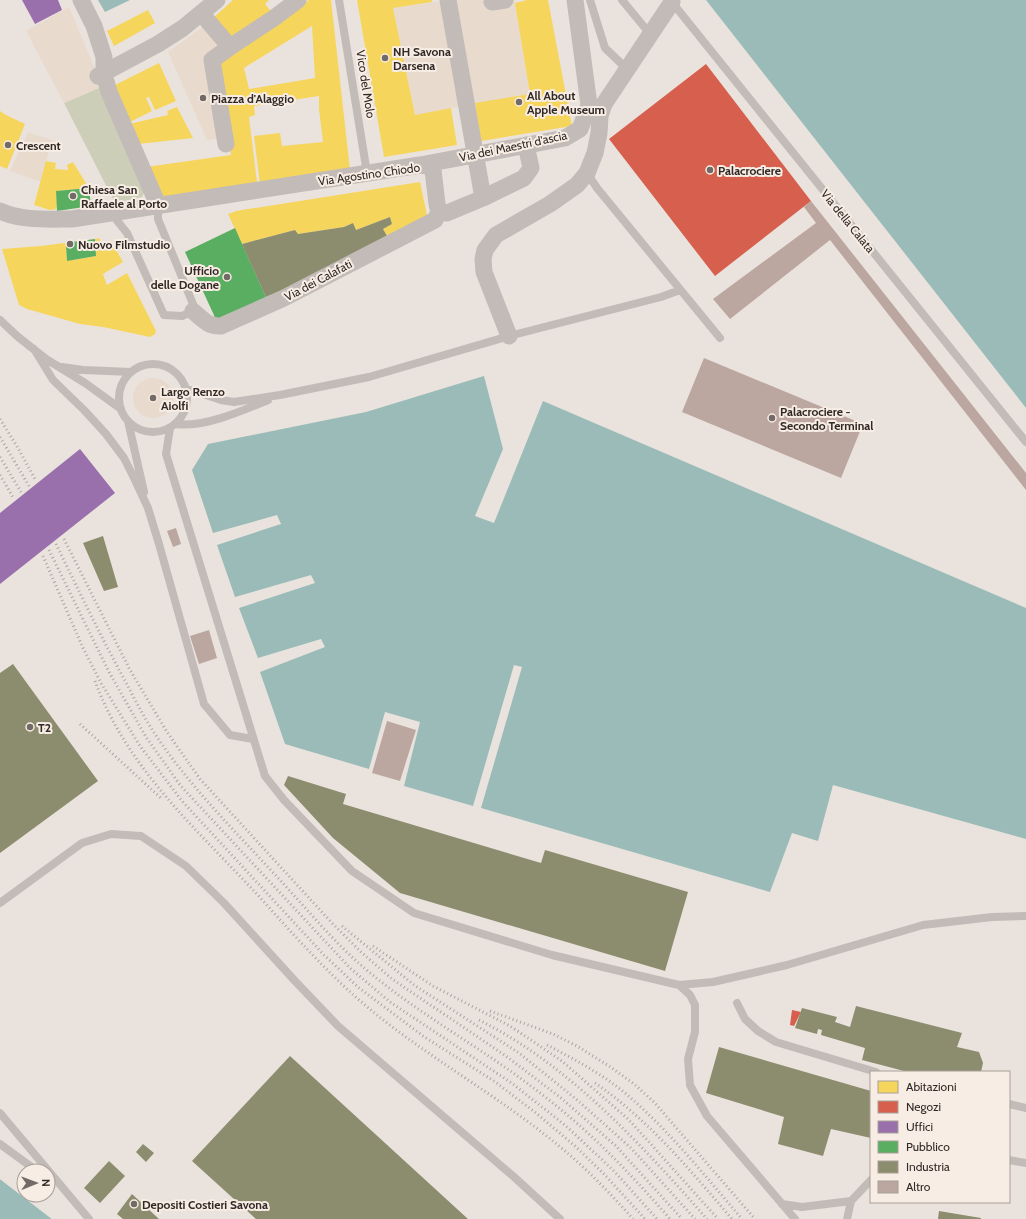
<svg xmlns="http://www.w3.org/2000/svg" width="1026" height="1219" font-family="Cabin,sans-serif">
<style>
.green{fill:#ccceb8}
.plaza{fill:#e8dacd}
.water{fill:#9bbbb8}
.pier{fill:#eae3dd}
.homes{fill:#f6d55c;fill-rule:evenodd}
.shops{fill:#d6604d}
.offices{fill:#9970ab}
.public{fill:#5aae61}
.industry{fill:#8c8c6e}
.building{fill:#bca6a0}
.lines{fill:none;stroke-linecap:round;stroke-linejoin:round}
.lane{stroke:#c2bbb7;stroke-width:8}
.street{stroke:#c2bbb7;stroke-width:17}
.rail{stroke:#aaa4a1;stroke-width:3;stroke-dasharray:1 3;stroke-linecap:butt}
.poi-dot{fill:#726a66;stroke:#f7ede4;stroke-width:1.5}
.labels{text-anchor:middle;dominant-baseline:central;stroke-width:4;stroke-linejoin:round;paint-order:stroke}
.poi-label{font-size:12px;font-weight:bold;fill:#322926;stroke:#f7ede4;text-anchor:start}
.street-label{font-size:12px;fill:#322926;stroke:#f7ede4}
</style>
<rect width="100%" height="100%" fill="#eae3dd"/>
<!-- green -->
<path class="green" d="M101,87L144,193L142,197L115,203L64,103Z"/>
<!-- plaza -->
<path class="plaza" d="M448,0H515L530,94L415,115L393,8Z
M69,7L98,76L101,87L64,103L26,31Z
M208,23L228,48L223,138L207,140L168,52Z
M28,132L52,140L41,182L10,171Z
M133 398a20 20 0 1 1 40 0a20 20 0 1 1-40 0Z"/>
<!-- water -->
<path class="water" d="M98,0H130L105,12Z
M706,0H1026V408Z
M484,376L503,449L475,516L494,523L543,401L1026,608V839L833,785L818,841L792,833L770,892L481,808L522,667L514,665L473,806L404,786L420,722L385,712L369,769L285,744L260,672L325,647L321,639L258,658L239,608L315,583L311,575L235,597L217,545L281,524L277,515L213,533L192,470L208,444L366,412Z
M0,1179L52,1219H0Z"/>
<!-- pier -->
<path class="pier" d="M0,1177L20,1191L54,1219H52L0,1179Z"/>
<!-- homes -->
<path class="homes" d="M233,0H269L265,4L274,15L232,43L212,19Z
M309,0H331L350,170L260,185L254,136L280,133L282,146L323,142L319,109V96L254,106L255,115L249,117L257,182L160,198L146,167L231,155L215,61ZM312,26L315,78L249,89L244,68Z
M357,0H432V2L393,8L415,115L451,108L457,145L384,157Z
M527,0H548L572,126L481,141L475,103L530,94L515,3Z
M148,10L155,23L114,46L107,31Z
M159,63L176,101L155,110L149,97L146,98L152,111L128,123L111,87Z
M177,107L193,138L138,144L129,124L168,115L167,111Z
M0,111L6,115L25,124L7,169L0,166Z
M46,161L56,163L55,169L68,170L67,165L73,162L89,188L56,191L57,205L56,209L50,210L34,205Z
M420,182L427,215L387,236L383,229L392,224L390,217L356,230L353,223L344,227L298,234L295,230L242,244L228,214L236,211Z
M100,238L99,247L111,241L123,262L103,274L107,285L127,273L156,331L155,334L150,337L103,327L80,324L27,309L19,305L2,249L41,246L72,242L66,246L67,261L96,256L95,239Z"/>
<!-- shops -->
<path class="shops" d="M706,64L811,201L715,276L609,139Z
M792,1010L801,1012L794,1026L790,1025Z"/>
<!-- offices -->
<path class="offices" d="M22,0H58L62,10L35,24Z
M80,449L115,493L0,584V513Z"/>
<!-- public -->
<path class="public" d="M89,188L91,206L57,211L56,191Z
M235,228L268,302L218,324L185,252Z
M95,239L96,256L67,261L66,246L72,242Z"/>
<!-- industry -->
<path class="industry" d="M390,217L392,224L383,229L387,236L268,302L242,244L295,230L298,234L344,227L353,223L356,230Z
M103,536L118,587L104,591L83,543Z
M13,664L98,781L0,853V673Z
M288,776L346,794L343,804L541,863L545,850L688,892L665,971L400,893L333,838L284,785Z
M856,1006L962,1033L957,1047L979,1052L983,1063L981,1072H908L862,1060L865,1048L821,1035L822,1030L818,1029L817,1034L795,1028L802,1008L837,1017L835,1022L850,1027Z
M719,1047L871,1091V1138L831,1129L823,1156L778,1144L784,1117L706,1093Z
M290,1056L468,1219H256L192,1161Z
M143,1144L154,1153L146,1162L136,1152Z
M109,1161L125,1176L100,1203L84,1188Z
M132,1194L159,1219H123L117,1214Z
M939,1211L981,1218V1219H938Z"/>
<!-- building -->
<path class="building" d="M811,201L1026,473V490L830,240L730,319L713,299L816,223L804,207Z
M704,358L863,424L841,478L682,412Z
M176,528L181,544L173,547L167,531Z
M209,630L217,658L199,664L190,636Z
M387,721L416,730L400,781L372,773Z"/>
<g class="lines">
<!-- lane -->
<path class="lane" d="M339,0L367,173
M590,0L605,48L627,69
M622,0L650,34
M671,1L1026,442
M587,173L597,188L720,338
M111,213L127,233L164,315L182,316L193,311V304L158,219V205
M0,320L17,336L46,359L85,383L121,409
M34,349L53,380L84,410L106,434L124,458L135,480L148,508L159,544L204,704L230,735L253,739
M119 398a34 34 0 1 1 68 0a34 34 0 1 1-68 0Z
M62,367L83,370L131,372
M185,388L221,400L234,402L280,395L369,377L509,336L661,297L680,290
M128,421L144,492
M175,424C203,428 242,411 268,400
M170,428L166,454L265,776L284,800L352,871L414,913L552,955L679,985L713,982L787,965L923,925L992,917L1026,916
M0,903L82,843L111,834L141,836L186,866L224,903L295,981L338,1026L513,1176L560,1219
M679,985L690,995L695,1005V1032L688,1059L690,1085L707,1116L795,1219
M737,1003L745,1019L758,1031L776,1042L876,1072
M1009,1104L1026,1108
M0,1113L89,1219
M0,1144L37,1171
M1009,1160L1026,1163
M782,1204L802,1207L851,1201L871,1180
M847,1219L851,1201"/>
<!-- street -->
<path class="street" d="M81,0L94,26L104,57V74L109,92L158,205
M448,0L483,198
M575,0L589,105L593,116
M492,2L505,0
M201,13L230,47L212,60L226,144
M230,47L274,18L298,0
M98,76L158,44L183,28L217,0
M420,165L565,138L580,129L589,105
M0,211C22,221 48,219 72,219L420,165L428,166L433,170L437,204L439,212L447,213L483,198L524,178L531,168L526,145
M193,311C202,319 209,327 221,326L284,298L435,220L439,212
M509,336L484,272L483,259L485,250L496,235L550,204L577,185L587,173L595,153L599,133L600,116L604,104L672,2"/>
<!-- rail -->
<path class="rail" d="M0,419L18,448L36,481
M0,437L29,486
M0,457L21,492
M0,475L14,499
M64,539L130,670L167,732L200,779L332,923L361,952L392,979L506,1056L561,1098L616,1146L682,1219
M56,544C78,589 99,633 123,677C133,696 143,716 155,734C190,787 236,832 279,879C306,908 332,940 362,966C417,1014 483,1048 540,1093C589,1130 630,1173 670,1219
M49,550L109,672L146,737L180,785L217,825L350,968L390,1002L513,1084L566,1126L614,1171L657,1219
M43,556L83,648L101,683L140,746L182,801L324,955L359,988L423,1036L494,1081L536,1113L575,1146L605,1175L645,1219
M95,681C126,766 194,827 255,892C294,935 332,979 377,1015C436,1062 501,1098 559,1146C586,1168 610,1193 633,1219
M80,724L162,799
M342,926L414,985L519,1053L576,1099L631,1148L695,1219
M373,946L433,986L510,1026L562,1061L628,1119L649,1142L718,1219
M490,1011L553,1034L577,1046L609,1066L634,1084L654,1102L755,1219
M479,1020C569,1065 641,1144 707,1219
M547,1045C574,1059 602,1074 625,1093C669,1130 705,1176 742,1219
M595,1083C649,1120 690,1170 732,1219"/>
</g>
<!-- markers -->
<g class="poi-dot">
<circle cx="385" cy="58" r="4"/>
<circle cx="203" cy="98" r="4"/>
<circle cx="519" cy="102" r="4"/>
<circle cx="8" cy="145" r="4"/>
<circle cx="710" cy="170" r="4"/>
<circle cx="73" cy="196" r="4"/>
<circle cx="70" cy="244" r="4"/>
<circle cx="227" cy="277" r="4"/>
<circle cx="153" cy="398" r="4"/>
<circle cx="772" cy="418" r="4"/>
<circle cx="30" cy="727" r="4"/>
<circle cx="134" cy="1204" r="4"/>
</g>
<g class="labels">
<!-- poi labels -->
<g class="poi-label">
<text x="393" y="51">NH Savona<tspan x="393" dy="14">Darsena</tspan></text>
<text x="527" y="95">All About<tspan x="527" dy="14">Apple Museum</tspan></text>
<text x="211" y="98">Piazza d'Alaggio</text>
<text x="16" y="145">Crescent</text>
<text x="718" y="170">Palacrociere</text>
<text x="81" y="189">Chiesa San<tspan x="81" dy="14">Raffaele al Porto</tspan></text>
<text x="78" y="244">Nuovo Filmstudio</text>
<text x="219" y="270" text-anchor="end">Ufficio<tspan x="219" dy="14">delle Dogane</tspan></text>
<text x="161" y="391">Largo Renzo<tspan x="161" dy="14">Aiolfi</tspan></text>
<text x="780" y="411">Palacrociere -<tspan x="780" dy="14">Secondo Terminal</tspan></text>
<text x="38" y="727">T2</text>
<text x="142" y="1204">Depositi Costieri Savona</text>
</g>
<!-- street labels -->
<g class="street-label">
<text transform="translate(366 84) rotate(81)">Vico del Molo</text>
<text transform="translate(513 146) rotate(-12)">Via dei Maestri d'ascia</text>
<text transform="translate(369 174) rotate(-8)">Via Agostino Chiodo</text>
<text transform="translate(848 221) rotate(51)">Via della Calata</text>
<text transform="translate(318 280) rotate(-28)">Via dei Calafati</text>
</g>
</g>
<!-- legend -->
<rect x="870" y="1071" width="140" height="132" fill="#f7ede4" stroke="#a89f98"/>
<rect x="878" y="1081" width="20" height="12" fill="#f6d55c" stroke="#a89f98"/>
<text x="906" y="1091" font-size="12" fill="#322926">Abitazioni</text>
<rect x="878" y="1101" width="20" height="12" fill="#d6604d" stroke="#a89f98"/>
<text x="906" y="1111" font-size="12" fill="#322926">Negozi</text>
<rect x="878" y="1121" width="20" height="12" fill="#9970ab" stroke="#a89f98"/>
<text x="906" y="1131" font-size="12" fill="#322926">Uffici</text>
<rect x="878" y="1141" width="20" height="12" fill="#5aae61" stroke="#a89f98"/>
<text x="906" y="1151" font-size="12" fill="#322926">Pubblico</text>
<rect x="878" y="1161" width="20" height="12" fill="#8c8c6e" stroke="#a89f98"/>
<text x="906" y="1171" font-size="12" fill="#322926">Industria</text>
<rect x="878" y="1181" width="20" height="12" fill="#bca6a0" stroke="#a89f98"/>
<text x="906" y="1191" font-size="12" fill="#322926">Altro</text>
<!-- north arrow -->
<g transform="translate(36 1183) rotate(89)"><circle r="19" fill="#f7ede4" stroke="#a89f98"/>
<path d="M0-3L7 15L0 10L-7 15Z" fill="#726a66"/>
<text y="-6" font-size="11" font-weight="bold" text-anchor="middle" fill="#322926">N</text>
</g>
</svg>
